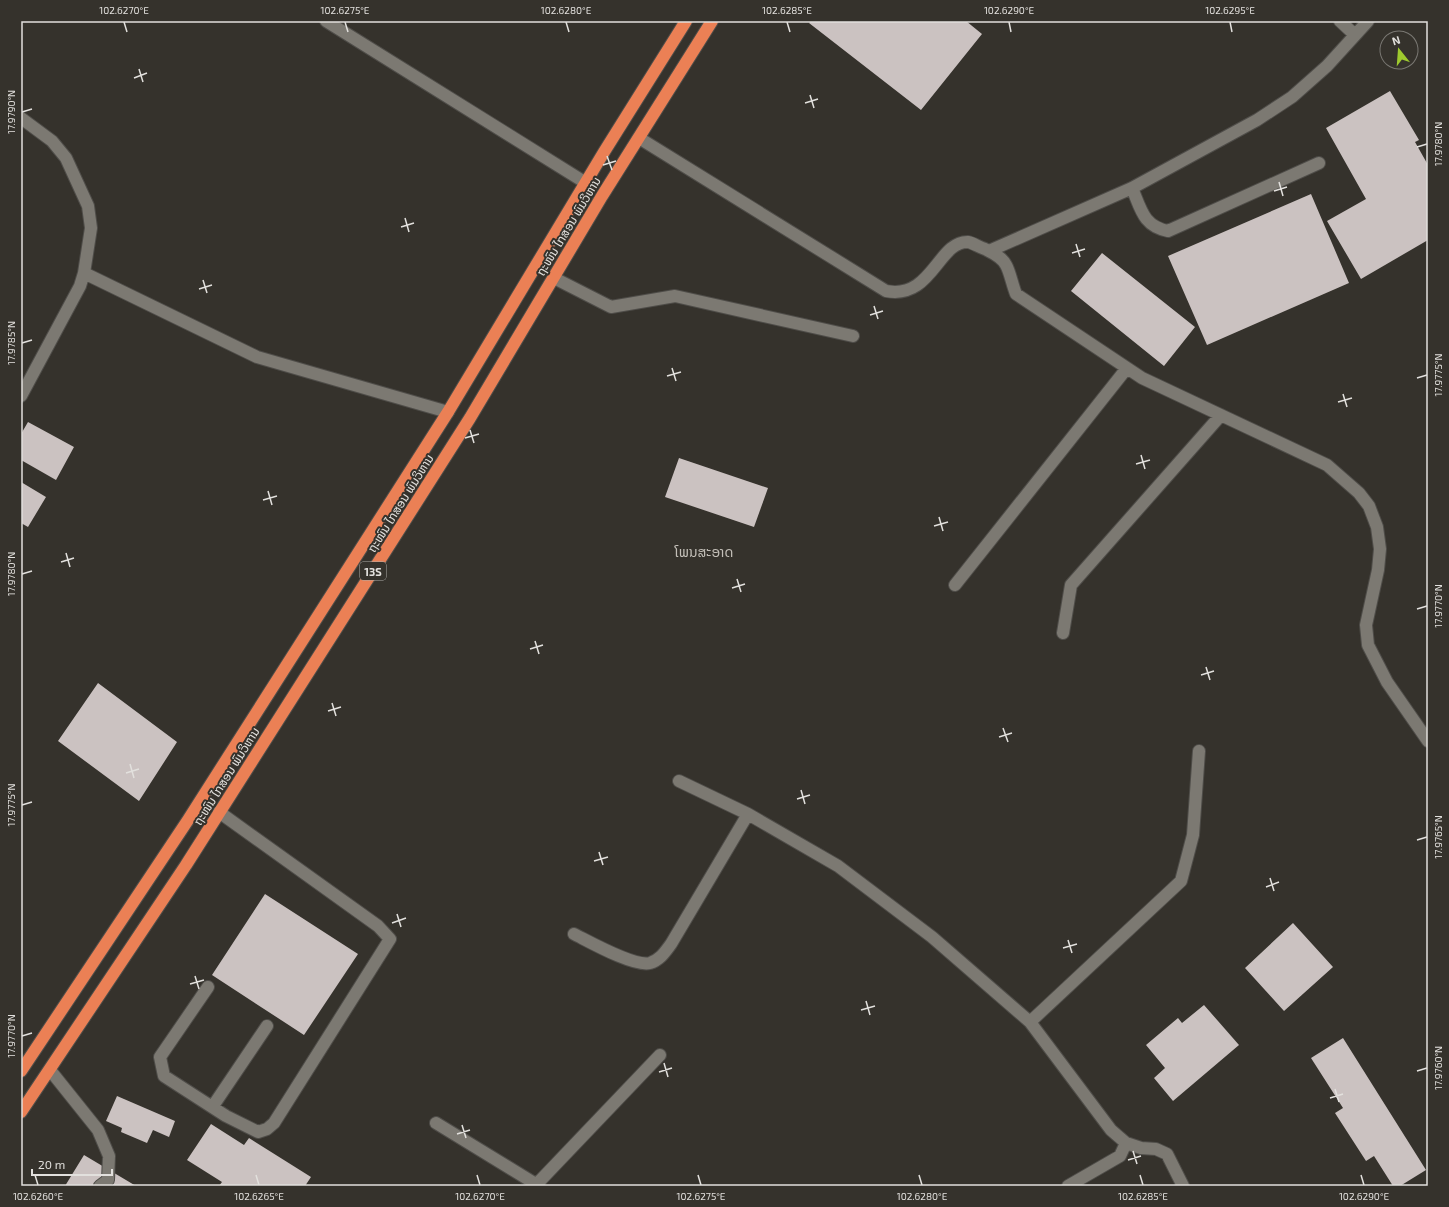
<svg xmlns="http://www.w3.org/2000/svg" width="1449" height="1207" font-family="'Exo 2','Noto Sans Lao',sans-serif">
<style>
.building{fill:#cbc2c1}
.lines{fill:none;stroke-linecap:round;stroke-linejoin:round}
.minor-casing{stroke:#4f4d49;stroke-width:14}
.highway-casing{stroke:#4f4d49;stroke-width:14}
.minor{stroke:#7c7972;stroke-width:12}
.highway{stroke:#eb8055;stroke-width:12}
.ticks{fill:none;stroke:#e2e0dd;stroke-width:1.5}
.labels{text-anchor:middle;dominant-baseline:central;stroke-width:4;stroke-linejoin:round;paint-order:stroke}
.shield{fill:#35322c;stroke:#aeaca8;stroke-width:1}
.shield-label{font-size:11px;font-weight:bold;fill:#e2e0dd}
.street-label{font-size:12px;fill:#e2e0dd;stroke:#35322c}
.quarter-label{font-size:14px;fill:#c3bfb8;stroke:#35322c}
.neatline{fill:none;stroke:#e2e0dd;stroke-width:1.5}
.ticks-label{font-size:10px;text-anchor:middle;fill:#e2e0dd}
</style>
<rect width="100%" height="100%" fill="#35322c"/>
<!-- building -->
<path class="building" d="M811,21H966L982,34L921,110L809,23Z
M1390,91L1419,140L1415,142L1428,165V240L1361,279L1327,221L1366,199L1326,128Z
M1311,194L1349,283L1207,345L1168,256Z
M1102,253L1195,327L1164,366L1071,291Z
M28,422L74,447L56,480L21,460V434Z
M679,458L768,488L754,527L665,497Z
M21,482L46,497L28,527L21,523Z
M98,683L177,742L139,801L58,741Z
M265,894L358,954L304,1035L212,975Z
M1293,923L1333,967L1284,1011L1245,968Z
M1204,1005L1239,1045L1173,1101L1154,1078L1165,1068L1146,1045L1178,1018L1182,1023Z
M1343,1038L1426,1170L1400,1186H1393L1374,1156L1366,1161L1335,1113L1343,1108L1311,1058Z
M117,1096L175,1121L169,1137L153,1130L147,1143L121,1132L122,1128L106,1121Z
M211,1124L244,1145L249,1138L311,1177L305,1186H219L222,1182L187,1160Z
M84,1155L136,1186H65Z"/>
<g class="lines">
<defs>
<path id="minor" d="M326,21L586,183
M1340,21L1355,35
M21,118L52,141L66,158L88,206L91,228L84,273L257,357L448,412
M639,138L886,291C932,300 938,241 968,242C973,243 979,247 985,249C993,253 1002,257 1006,265C1010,272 1012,284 1016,294L1142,378L1327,465L1359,493L1369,506L1377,527L1380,549L1378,570L1366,625L1368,645L1387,682L1428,741
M1132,188C1141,209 1143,226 1168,231L1319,163
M989,251L1132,188L1257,120L1292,97L1327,66L1368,21
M554,278L611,307L675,296L853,336
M21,396L80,286L84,273
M955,585L1127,368
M1063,633L1071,585L1221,415
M679,781L748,814L838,866L932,937L1030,1022L1111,1130L1126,1143L1141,1148L1156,1149L1167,1154L1183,1186
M574,934C590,942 634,967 650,963C660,960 665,952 671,944L748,814
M208,987L160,1057L164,1076L226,1116L258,1132L267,1129L274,1123L390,939L378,926L219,812
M1030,1022L1181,881L1193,835L1199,751
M50,1070L98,1130L109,1156L108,1180L100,1186
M213,1106L267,1026
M436,1123L539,1186
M535,1186L660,1055
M1068,1186L1120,1156L1126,1143"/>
<path id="highway" d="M21,1071L188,820L448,412L604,152L686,21
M21,1112L186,865L470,418L602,196L712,21"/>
</defs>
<!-- minor casing -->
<use href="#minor" class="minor-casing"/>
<!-- highway casing -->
<use href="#highway" class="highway-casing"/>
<!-- minor -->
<use href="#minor" class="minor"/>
<!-- highway -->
<use href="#highway" class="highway"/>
</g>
<!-- ticks -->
<path class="ticks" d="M124,22L127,32M345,22L348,32M566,22L569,32M787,22L790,32M1009,22L1011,32M1230,22L1232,32M139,69L143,82M134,78L147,73M810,95L814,108M805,103L818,99M22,112L32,109M1417,147L1427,144M607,156L612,170M603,165L616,161M1279,182L1283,196M1274,191L1287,187M405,218L409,232M401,227L414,223M1076,244L1080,257M1072,253L1085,249M203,280L207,293M199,289L212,285M874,306L878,319M870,315L883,311M22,343L32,340M672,368L676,381M667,376L681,372M1417,378L1427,375M1343,394L1347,407M1338,402L1352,398M470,430L474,443M465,438L479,434M1141,455L1145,469M1136,464L1150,460M268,491L272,505M263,500L277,496M939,517L943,531M934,526L948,522M66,553L70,567M61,562L74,558M22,574L32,571M737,579L741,592M732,588L745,584M1417,609L1427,606M535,641L539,654M530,649L543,645M1206,667L1210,680M1201,675L1214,671M332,703L336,716M328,711L341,707M1003,728L1008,742M999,737L1012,733M130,764L134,778M126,773L139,769M801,790L805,804M797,799L810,795M22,805L32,802M1417,840L1427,837M599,852L603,865M594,861L608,857M1270,878L1274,891M1266,887L1279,882M397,914L401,927M392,923L406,918M1068,940L1072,953M1063,948L1077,944M195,976L199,989M190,984L204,980M866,1001L870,1015M861,1010L875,1006M22,1036L32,1033M664,1063L668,1077M1417,1071L1427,1068M659,1072L672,1068M1335,1089L1339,1102M1330,1098L1343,1094M462,1125L466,1138M457,1134L470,1130M1133,1151L1137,1164M1128,1160L1141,1156M35,1175L38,1185M256,1175L259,1185M477,1175L480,1185M698,1175L701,1185M919,1175L922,1185M1140,1175L1143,1185M1361,1175L1364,1185"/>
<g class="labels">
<!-- shield labels -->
<rect class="shield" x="360" y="562" width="26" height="18" rx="3"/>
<g class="shield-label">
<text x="373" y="571">13S</text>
</g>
<!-- street labels -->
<g class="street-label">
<text transform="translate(568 226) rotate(-59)">ຖະໜົນ ໄກສອນ ພົມວິຫານ</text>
<text transform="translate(400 503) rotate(-58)">ຖະໜົນ ໄກສອນ ພົມວິຫານ</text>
<text transform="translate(226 776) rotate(-58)">ຖະໜົນ ໄກສອນ ພົມວິຫານ</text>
</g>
<!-- quarter labels -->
<g class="quarter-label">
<text x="704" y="551">ໂພນສະອາດ</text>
</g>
</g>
<!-- border -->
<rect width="1449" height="1207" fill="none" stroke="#35322c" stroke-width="44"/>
<!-- north arrow -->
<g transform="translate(1399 50) rotate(343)"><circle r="19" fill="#35322c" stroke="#7a7873"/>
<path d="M0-3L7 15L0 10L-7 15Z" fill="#9eca2e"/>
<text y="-6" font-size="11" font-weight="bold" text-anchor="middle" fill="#e2e0dd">N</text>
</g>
<!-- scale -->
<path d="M32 1169v6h80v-6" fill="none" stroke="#e2e0dd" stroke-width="2"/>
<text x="38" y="1169" font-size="12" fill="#e2e0dd" stroke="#35322c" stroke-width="3" paint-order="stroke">20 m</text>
<rect x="22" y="22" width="1405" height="1163" class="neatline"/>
<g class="ticks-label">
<text x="124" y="14">102.6270°E</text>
<text x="345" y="14">102.6275°E</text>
<text x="566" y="14">102.6280°E</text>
<text x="787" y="14">102.6285°E</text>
<text x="1009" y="14">102.6290°E</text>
<text x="1230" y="14">102.6295°E</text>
<text transform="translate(11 112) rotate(-90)" y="4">17.9790°N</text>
<text transform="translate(1438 144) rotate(-90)" y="4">17.9780°N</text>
<text transform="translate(11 343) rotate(-90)" y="4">17.9785°N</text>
<text transform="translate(1438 375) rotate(-90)" y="4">17.9775°N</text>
<text transform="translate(11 574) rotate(-90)" y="4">17.9780°N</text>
<text transform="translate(1438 606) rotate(-90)" y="4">17.9770°N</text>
<text transform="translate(11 805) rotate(-90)" y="4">17.9775°N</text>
<text transform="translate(1438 837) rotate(-90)" y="4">17.9765°N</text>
<text transform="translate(11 1036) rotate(-90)" y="4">17.9770°N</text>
<text transform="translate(1438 1068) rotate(-90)" y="4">17.9760°N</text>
<text x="38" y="1200">102.6260°E</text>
<text x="259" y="1200">102.6265°E</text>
<text x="480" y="1200">102.6270°E</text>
<text x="701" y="1200">102.6275°E</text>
<text x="922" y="1200">102.6280°E</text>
<text x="1143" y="1200">102.6285°E</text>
<text x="1364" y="1200">102.6290°E</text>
</g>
</svg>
